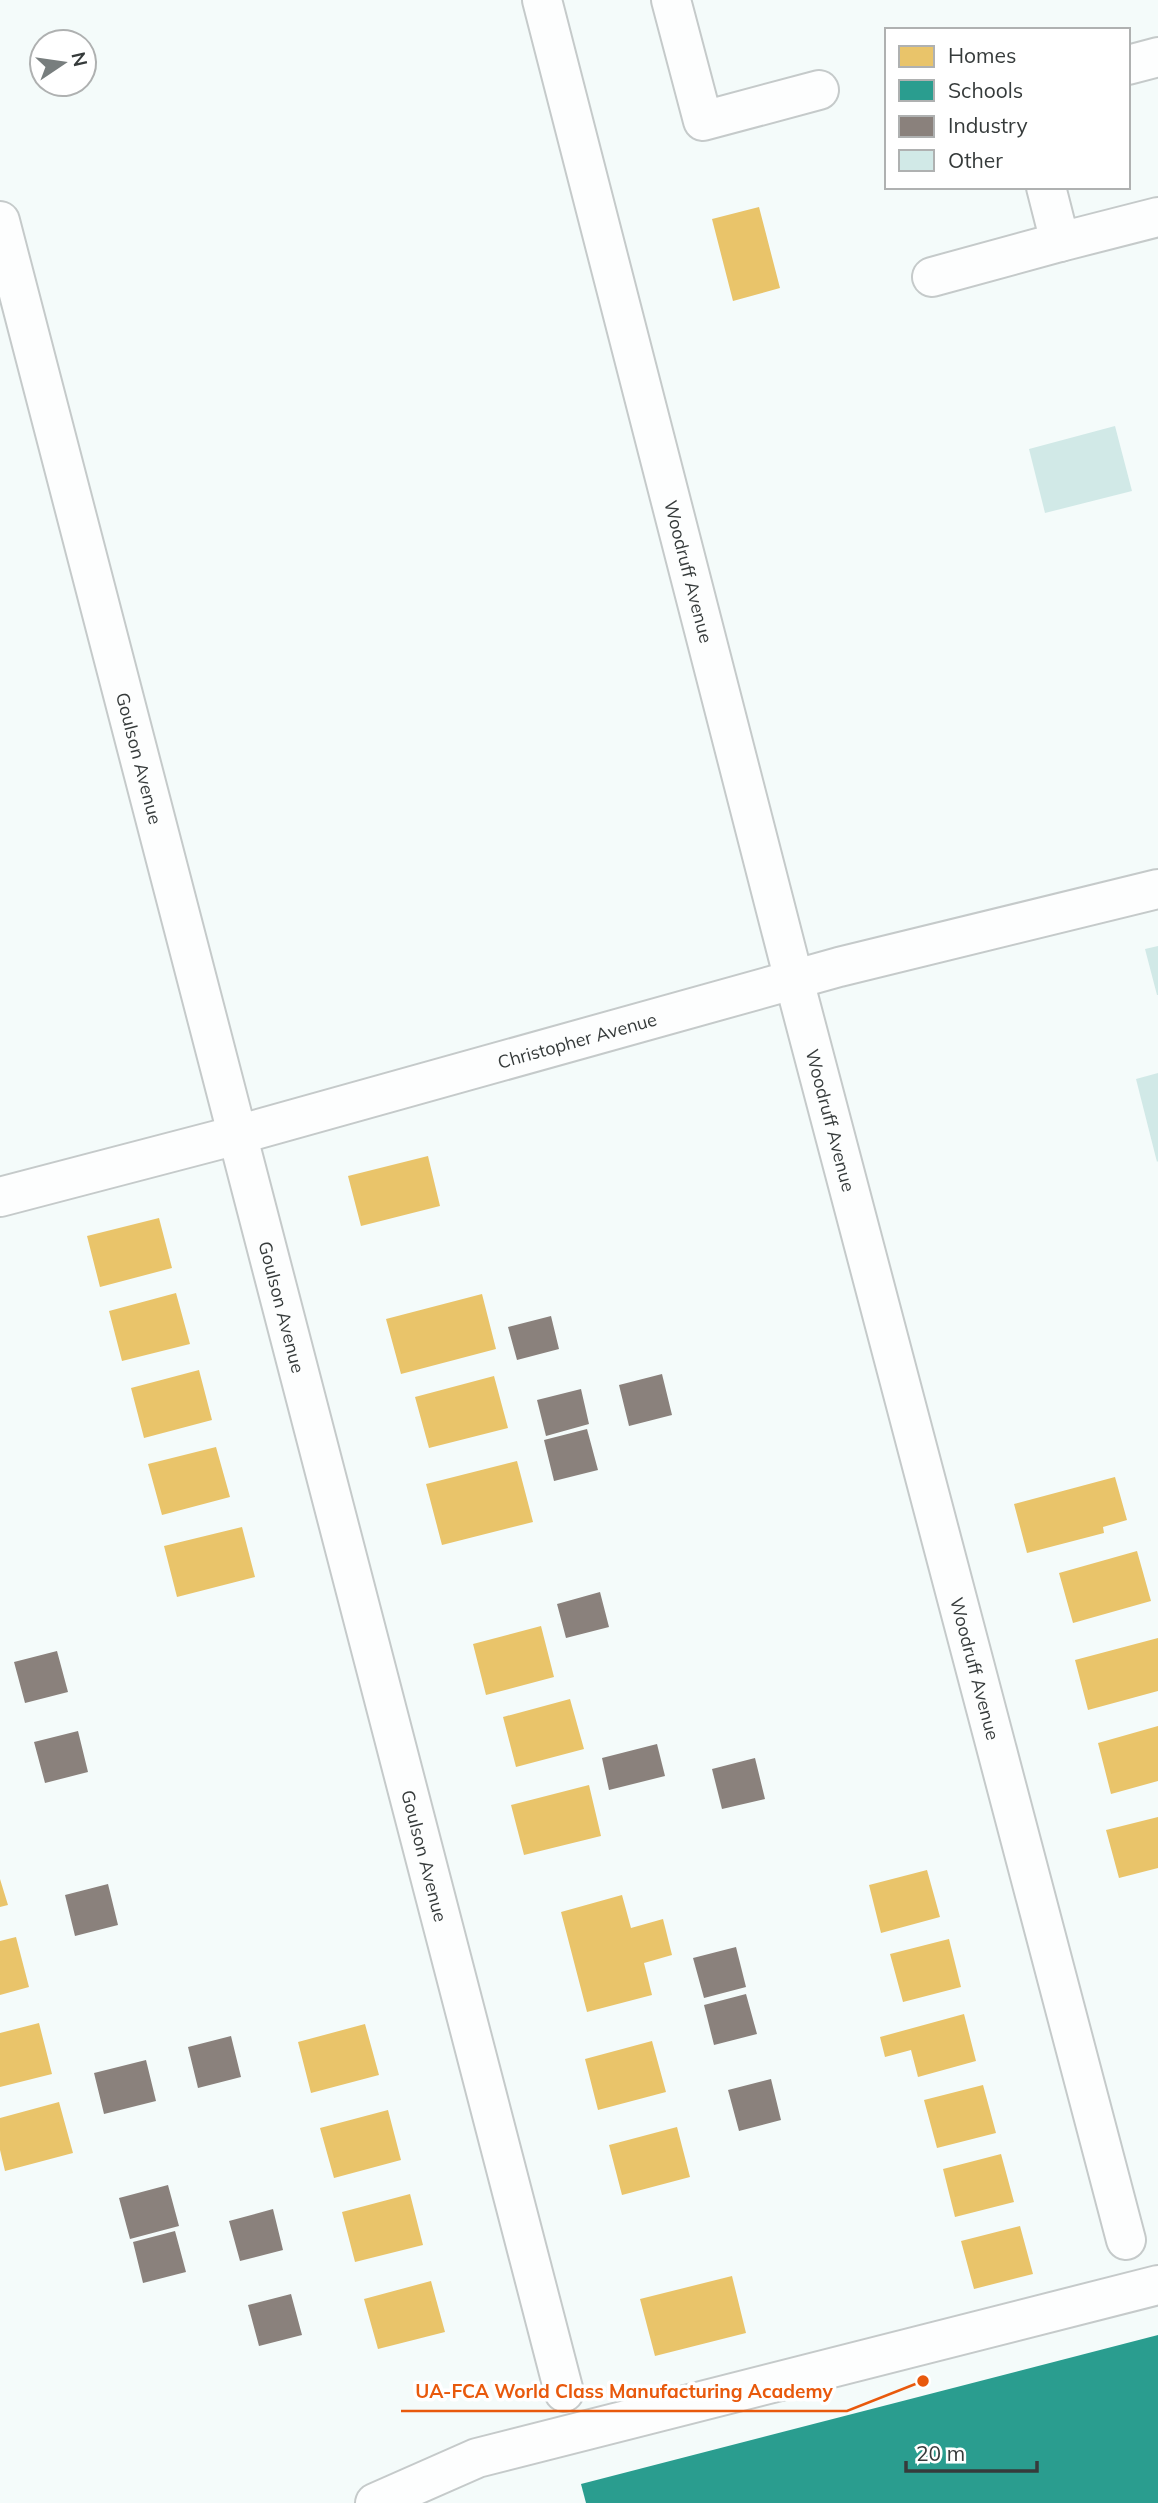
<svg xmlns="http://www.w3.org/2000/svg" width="1158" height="2503" font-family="Mulish,sans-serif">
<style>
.homes{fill:#e9c46a}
.schools{fill:#2a9d8f}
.industry{fill:#8a817c}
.building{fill:#d1e9e7}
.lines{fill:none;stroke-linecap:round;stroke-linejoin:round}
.minor-casing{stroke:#c5caca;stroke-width:42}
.minor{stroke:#fdfefe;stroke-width:38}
.labels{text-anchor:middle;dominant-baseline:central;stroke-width:7;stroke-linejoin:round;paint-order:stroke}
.street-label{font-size:18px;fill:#363b3b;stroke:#fff}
.leader{fill:none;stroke:#e8590c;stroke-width:2.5}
.callout-dot{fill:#e8590c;stroke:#fff;stroke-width:2.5}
.callout-label{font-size:19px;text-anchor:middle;font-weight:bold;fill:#e8590c;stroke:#fff;stroke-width:7;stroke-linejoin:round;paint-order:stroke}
</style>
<rect width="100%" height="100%" fill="#f4fbfa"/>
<!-- homes -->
<path class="homes" d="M759,207L780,288L733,301L712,219Z
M428,1156L440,1206L361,1226L348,1176Z
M159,1218L172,1268L100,1287L87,1236Z
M176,1293L190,1344L122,1361L109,1311Z
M482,1294L496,1349L401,1374L386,1319Z
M199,1370L212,1420L144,1438L131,1388Z
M494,1376L508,1428L429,1448L415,1397Z
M216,1447L230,1497L162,1515L148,1464Z
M517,1461L533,1522L442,1545L426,1484Z
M1115,1477L1127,1520L1103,1527L1104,1533L1027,1553L1014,1504Z
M242,1527L255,1577L177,1597L164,1546Z
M1137,1551L1151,1601L1073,1623L1059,1573Z
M541,1626L554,1677L486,1695L473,1644Z
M1158,1638V1691L1088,1710L1075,1660Z
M570,1699L584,1749L516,1767L503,1717Z
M1158,1726V1781L1111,1794L1098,1743Z
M589,1785L601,1836L524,1855L511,1805Z
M1158,1817V1868L1119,1878L1106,1830Z
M927,1870L940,1917L881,1933L869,1885Z
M0,1879L8,1905L0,1907Z
M622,1895L631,1928L663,1919L672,1955L644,1963L652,1995L587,2012L561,1912Z
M16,1937L29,1987L0,1995V1941Z
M949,1939L961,1987L903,2002L890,1954Z
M964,2014L976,2061L918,2077L911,2050L885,2057L880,2037Z
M39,2023L52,2074L0,2087V2033Z
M365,2024L379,2075L311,2093L298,2042Z
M652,2041L666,2092L598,2110L585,2059Z
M983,2085L996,2133L937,2148L924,2100Z
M59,2102L73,2153L5,2171L0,2150V2118Z
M388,2110L401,2160L334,2178L320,2128Z
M677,2127L690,2177L622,2195L609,2145Z
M1001,2154L1014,2202L955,2217L943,2169Z
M410,2194L423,2245L355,2262L342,2212Z
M1020,2226L1033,2274L974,2289L961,2241Z
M732,2276L746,2333L655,2356L640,2299Z
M431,2281L445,2332L378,2349L364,2299Z"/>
<!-- schools -->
<path class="schools" d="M1158,2335V2503H586L581,2484Z"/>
<!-- industry -->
<path class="industry" d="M551,1316L559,1349L517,1360L508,1327Z
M662,1374L672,1415L629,1426L619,1385Z
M581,1389L589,1424L546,1436L537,1400Z
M587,1429L598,1470L554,1481L544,1440Z
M600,1592L609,1627L566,1638L557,1604Z
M57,1651L68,1692L25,1703L14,1662Z
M78,1731L88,1772L45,1783L34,1742Z
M657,1744L665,1776L609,1790L602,1758Z
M755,1758L765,1799L722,1809L712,1769Z
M108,1884L118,1925L75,1936L65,1895Z
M736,1947L746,1987L704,1998L693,1958Z
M746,1994L757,2034L714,2045L704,2005Z
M231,2036L241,2077L198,2088L188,2047Z
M146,2060L156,2101L104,2114L94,2073Z
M771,2079L781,2120L739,2131L728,2090Z
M168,2185L179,2226L130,2239L119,2198Z
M273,2209L283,2250L240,2261L229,2221Z
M175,2231L186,2272L143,2283L133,2242Z
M291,2294L302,2335L259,2346L248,2305Z"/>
<!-- building -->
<path class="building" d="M1115,426L1132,491L1045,513L1029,449Z
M1158,946V995H1157L1145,949Z
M1158,1073V1161L1157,1162L1136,1079Z"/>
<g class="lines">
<defs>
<g id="minor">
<path id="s1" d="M542,0L794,980L1126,2240"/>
<path d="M671,0L703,121L819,90"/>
<path d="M1128,65L1158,57"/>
<path d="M1046,187L1060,242L1158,217"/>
<path id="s2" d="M0,221L564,2392"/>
<path d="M932,277L1060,242"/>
<path id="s3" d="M0,1197L237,1135L839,967L1158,889"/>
<path d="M375,2503L477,2458L1158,2285"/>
</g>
</defs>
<!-- minor casing -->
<use href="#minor" class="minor-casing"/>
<!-- minor -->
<use href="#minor" class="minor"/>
</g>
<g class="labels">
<!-- street labels -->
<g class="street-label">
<text stroke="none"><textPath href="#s1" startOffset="590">Woodruff Avenue</textPath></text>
<text stroke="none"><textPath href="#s2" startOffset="555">Goulson Avenue</textPath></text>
<text stroke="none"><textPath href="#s3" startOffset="598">Christopher Avenue</textPath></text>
<text stroke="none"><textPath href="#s1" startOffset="1157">Woodruff Avenue</textPath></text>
<text stroke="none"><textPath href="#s2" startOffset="1122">Goulson Avenue</textPath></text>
<text stroke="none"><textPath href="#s1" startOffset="1724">Woodruff Avenue</textPath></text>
<text stroke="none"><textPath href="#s2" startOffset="1689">Goulson Avenue</textPath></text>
</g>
</g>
<!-- callouts -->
<path class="leader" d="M923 2381L847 2411H401"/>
<circle class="callout-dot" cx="923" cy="2381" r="7"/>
<g class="callout-label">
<text x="624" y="2398">UA-FCA World Class Manufacturing Academy</text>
</g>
<!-- legend -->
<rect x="885" y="28" width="245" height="161" fill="#ffffff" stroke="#afb1b1" stroke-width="2"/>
<rect x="899" y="46" width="35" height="21" fill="#e9c46a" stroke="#afb1b1" stroke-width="2"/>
<text x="948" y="63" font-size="21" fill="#363b3b">Homes</text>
<rect x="899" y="80" width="35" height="21" fill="#2a9d8f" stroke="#afb1b1" stroke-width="2"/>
<text x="948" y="98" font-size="21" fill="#363b3b">Schools</text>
<rect x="899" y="116" width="35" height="21" fill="#8a817c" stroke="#afb1b1" stroke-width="2"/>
<text x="948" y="133" font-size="21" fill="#363b3b">Industry</text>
<rect x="899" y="150" width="35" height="21" fill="#d1e9e7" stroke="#afb1b1" stroke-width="2"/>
<text x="948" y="168" font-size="21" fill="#363b3b">Other</text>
<!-- north arrow -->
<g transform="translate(63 63) rotate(77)"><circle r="33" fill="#ffffff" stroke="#afb1b1" stroke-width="2"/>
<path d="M0-5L12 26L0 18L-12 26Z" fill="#787e7e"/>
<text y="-10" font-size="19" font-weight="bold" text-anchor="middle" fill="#363b3b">N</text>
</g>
<!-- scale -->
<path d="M906 2461v10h131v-10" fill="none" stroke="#363b3b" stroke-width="3.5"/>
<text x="916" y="2461" font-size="21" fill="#363b3b" stroke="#ffffff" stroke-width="5" paint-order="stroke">20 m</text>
</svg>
